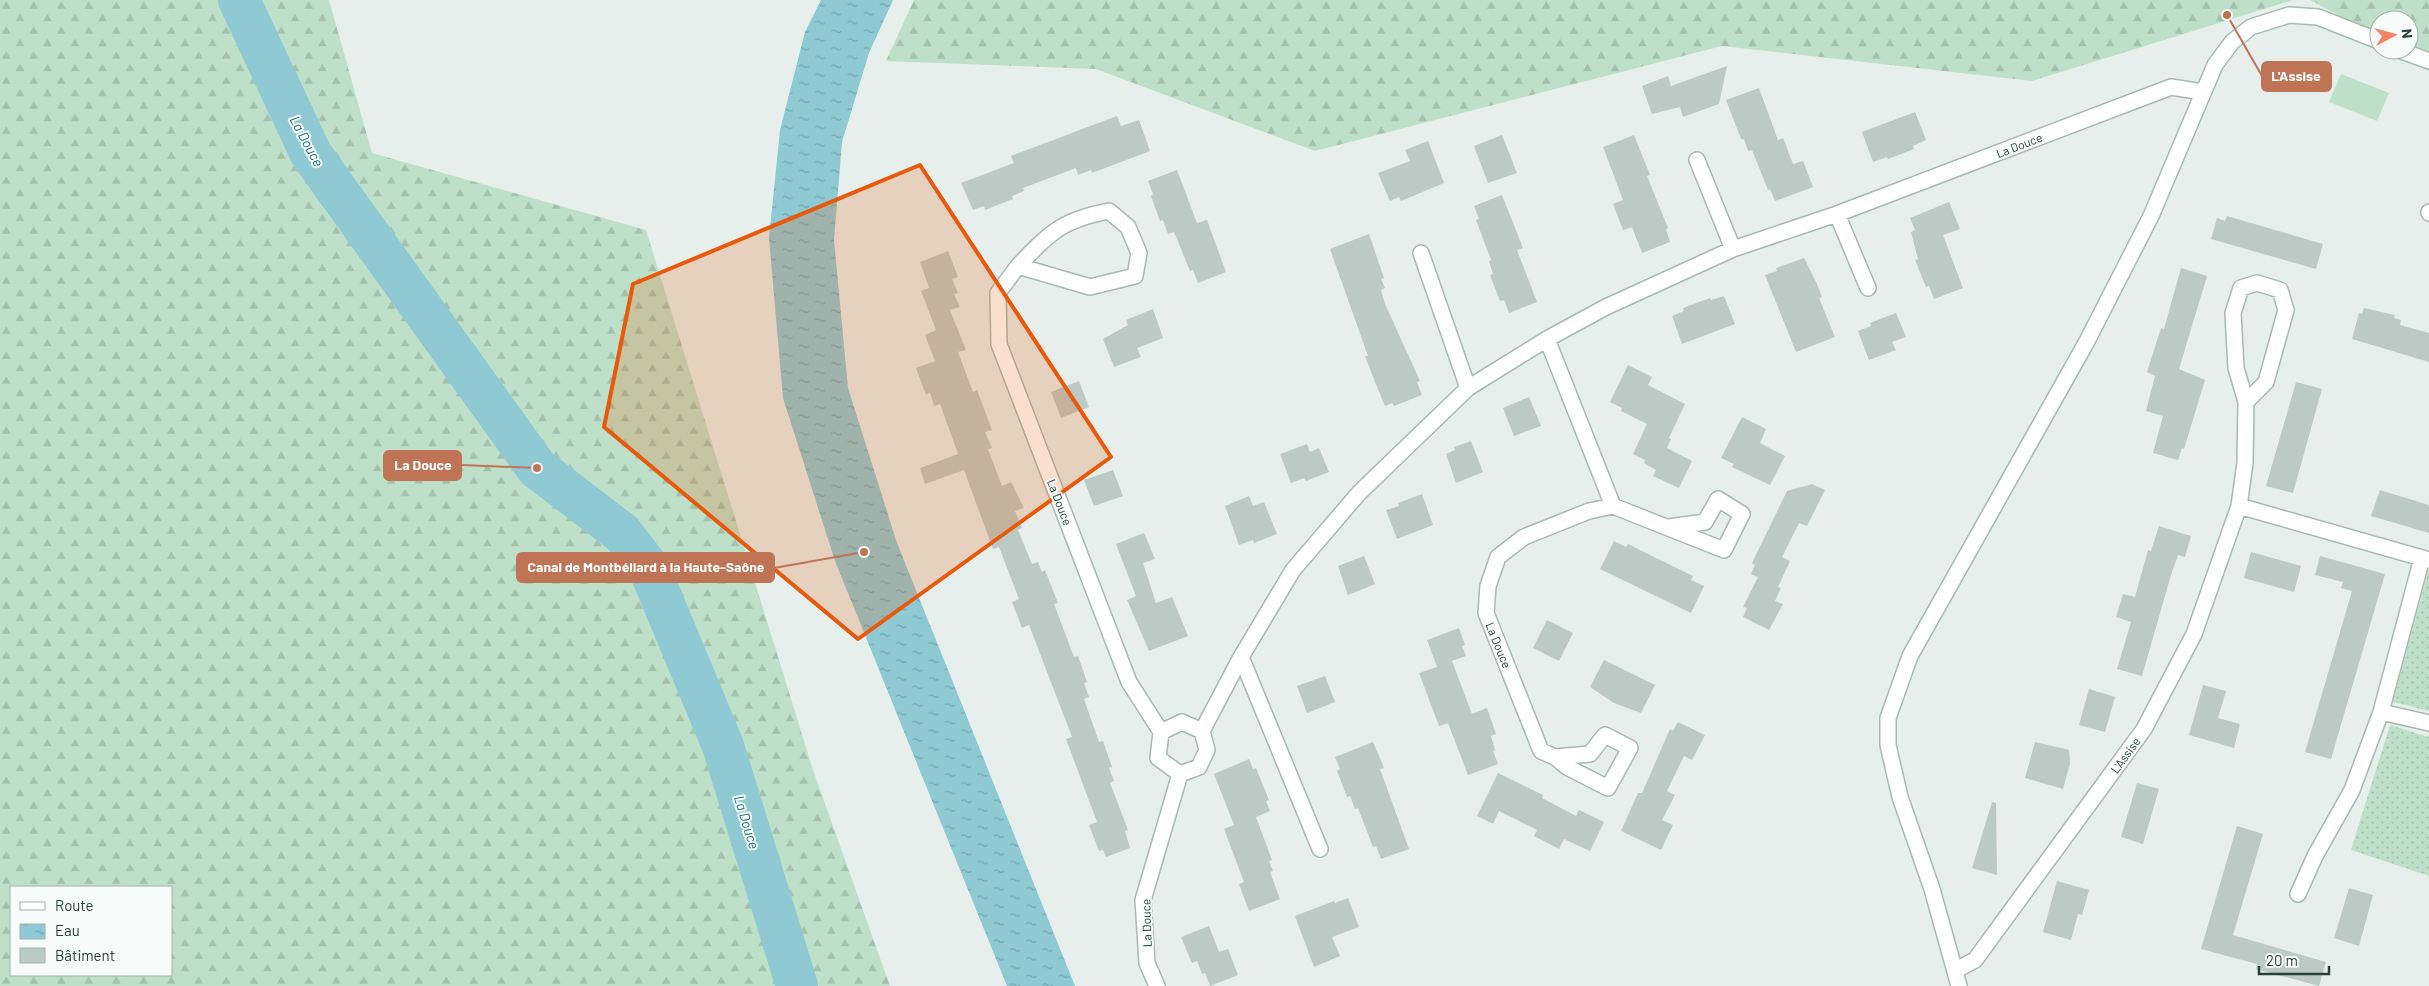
<svg xmlns="http://www.w3.org/2000/svg" width="2429" height="986" font-family="Barlow,sans-serif">
<style>
.grass{fill:url(#grass-dots)}
.forest{fill:url(#forest-firs);fill-rule:evenodd}
.green{fill:#bfe0c8}
.water{fill:url(#water-ripples)}
.lines{fill:none;stroke-linecap:round;stroke-linejoin:round}
.river{stroke:#8ec9d4;stroke-width:42}
.building{fill:#bbcac4}
.street-casing{stroke:#a8b8b2;stroke-width:18}
.secondary-casing{stroke:#a4bbb3;stroke-width:18}
.street{stroke:#fff;stroke-width:15}
.secondary{stroke:#fff;stroke-width:15}
.marked{fill:#e8590c;fill-opacity:0.2;stroke:#e8590c;stroke-width:4;stroke-linejoin:round}
.labels{text-anchor:middle;dominant-baseline:central;stroke-width:4;stroke-linejoin:round;paint-order:stroke}
.street-label{font-size:12px;fill:#24423a;stroke:#f7fbf9}
.water-label{font-size:14px;font-style:italic;fill:#1c6f80;stroke:#f7fbf9}
.leader{fill:none;stroke:#c07456;stroke-width:2}
.callout-dot{fill:#c07456;stroke:#f7fbf9;stroke-width:2}
.callout{fill:#c07456;stroke:#c07456;stroke-width:2}
.callout-label{font-size:14px;text-anchor:middle;font-weight:bold;fill:#fff}
</style>
<defs>
<pattern id="grass-dots" width="8" height="8" patternUnits="userSpaceOnUse" patternTransform="scale(1.25)"><rect width="8" height="8" fill="#bfe0c8"/><path d="M2 2h.1M6 6h.1" fill="none" stroke="#a4c1ad" stroke-width="1.8" stroke-linecap="round"/></pattern>
<pattern id="forest-firs" width="22" height="20" patternUnits="userSpaceOnUse" patternTransform="scale(1.25)"><rect width="22" height="20" fill="#bfe0c8"/><path d="M5 1l3.5 6h-7zM16 11l3.5 6h-7z" fill="#a4c1ad"/></pattern>
<pattern id="water-ripples" width="26" height="14" patternUnits="userSpaceOnUse" patternTransform="scale(1.25)"><rect width="26" height="14" fill="#8ec9d4"/><path d="M2 4q2-2 4 0t4 0M15 11q2-2 4 0t4 0" fill="none" stroke="#74a5ad"/></pattern>
</defs>
<rect width="100%" height="100%" fill="#e6efeb"/>
<!-- grass -->
<path class="grass" d="M2429,568V711L2393,702Z
M2390,725L2429,737V876L2351,850Z"/>
<!-- forest -->
<path class="forest" d="M0,0H329L372,153L646,230L813,770L890,986H0ZM171,887V975H11V887Z
M914,0H2293L2032,81L1722,46L1315,151L1096,69L886,61Z
M2310,0H2429V64L2409,50V20H2379V37Z"/>
<!-- green -->
<path class="green" d="M2341,74L2389,93L2377,121L2329,102Z"/>
<!-- water -->
<path class="water" d="M821,0H893L869,53L842,142L834,240L848,388L897,543L1075,986H1007L835,561L783,398L769,238L780,130L805,32Z"/>
<g class="lines">
<!-- river -->
<path class="river" d="M239,0L311,154L537,468L622,533L649,568L723,746L797,986"/>
</g>
<!-- building -->
<path class="building" d="M1727,66L1719,104L1683,117L1680,107L1652,114L1642,86L1668,76L1671,86Z
M1759,88L1778,140L1783,138L1793,164L1803,161L1813,187L1775,201L1770,189L1768,190L1752,150L1748,151L1744,139H1741L1726,100Z
M1915,112L1926,140L1913,146L1914,149L1888,159L1887,157L1873,162L1862,132Z
M1117,116L1121,126L1139,120L1150,151L1092,173L1091,170L1078,175L1076,168L1023,188L1024,191L1012,196L1013,199L985,210L984,206L973,210L961,183L1014,163L1011,156Z
M1502,135L1517,173L1488,183L1474,146Z
M1634,135L1650,175L1647,176L1668,228L1666,229L1670,242L1642,253L1632,227L1623,230L1613,204L1623,200L1603,147Z
M1428,141L1444,183L1401,201L1399,197L1390,201L1378,173L1410,161L1405,150Z
M1177,170L1197,223L1207,220L1226,272L1198,283L1193,270L1190,271L1174,232L1168,234L1163,220L1160,221L1151,196L1153,194L1148,181Z
M1502,195L1523,248L1517,250L1537,302L1509,313L1504,300L1500,301L1490,275L1493,274L1489,261L1491,260L1476,220L1479,219L1474,206Z
M1949,202L1960,229L1943,235L1963,288L1934,299L1929,286L1926,287L1915,260L1918,259L1911,232L1915,230L1910,218Z
M2227,216L2323,244L2316,269L2211,239L2217,218L2225,221Z
M1369,234L1384,278L1381,279L1385,288L1381,290L1385,304L1420,381L1417,382L1422,395L1394,406L1392,403L1385,406L1375,382L1365,356H1368L1330,249Z
M948,251L958,277L952,279L958,293L954,294L960,307L950,310L966,350L958,352L973,392L977,390L992,430L985,432L992,448L988,449L1002,486L1011,482L1024,508L1015,511L1022,528L1018,530L1032,564L1038,562L1042,572L1045,570L1058,603L1054,604L1074,657L1078,656L1087,682L1084,683L1089,697L1084,699L1099,742L1103,741L1112,767L1109,768L1114,781L1110,783L1128,830L1125,831L1130,848L1106,857L1103,850L1099,851L1089,825L1097,822L1066,739L1072,737L1029,625L1022,628L1012,602L1019,599L999,547L993,549L964,470L925,484L920,468L958,454L940,404L934,406L930,393L926,395L916,368L935,361L925,335L936,330L921,291L929,288L920,262Z
M1804,258L1817,284L1822,297L1819,298L1835,337L1796,352L1765,275L1777,271L1776,268Z
M2181,268L2207,276L2179,369L2205,380L2184,449L2182,448L2178,460L2153,453L2163,416L2146,411L2155,376L2147,372L2161,328L2164,329Z
M1724,296L1735,324L1682,344L1672,316L1684,311L1683,308L1710,298L1711,300Z
M2364,308L2395,315L2394,318L2401,320L2400,325L2429,333V362L2352,339L2359,313L2362,314Z
M1153,309L1163,338L1137,348L1141,357L1114,367L1103,339L1128,325L1126,320Z
M1896,313L1906,337L1892,342L1896,350L1869,360L1858,331L1871,326L1870,323Z
M1628,365L1652,377L1648,385L1685,404L1669,438L1671,439L1667,448L1692,461L1679,488L1653,476L1656,470L1644,463L1645,460L1633,454L1647,424L1621,411L1622,408L1610,402Z
M1079,381L1089,407L1061,418L1051,392Z
M2296,382L2322,389L2293,493L2266,486Z
M1529,397L1541,426L1514,436L1503,408Z
M1742,417L1766,429L1760,443L1785,456L1770,485L1732,467L1734,464L1721,458Z
M1471,441L1483,472L1456,483L1446,454L1455,450L1454,447Z
M1307,444L1310,452L1319,448L1329,472L1306,481L1304,478L1291,483L1280,454Z
M1113,470L1123,496L1094,506L1084,480Z
M1812,484L1825,490L1807,526L1799,523L1782,557L1790,561L1778,587L1781,588L1775,601L1783,604L1769,630L1743,617L1747,608L1743,607L1758,577L1751,574L1755,565L1752,563L1787,491Z
M2380,490L2429,505V533L2371,516Z
M1422,494L1433,525L1397,539L1386,510L1399,506L1398,503Z
M1249,496L1253,506L1264,502L1277,534L1254,543L1253,540L1239,545L1225,506Z
M2159,526L2191,536L2185,557L2178,555L2171,575L2142,676L2117,669L2131,622L2116,617L2123,594L2135,597L2148,550L2151,551Z
M1144,533L1155,559L1143,563L1156,603L1172,597L1188,636L1149,651L1127,600L1136,596L1116,544Z
M1614,541L1626,547L1628,544L1654,557L1693,576L1691,580L1704,586L1691,613L1600,569Z
M2251,552L2301,566L2294,592L2244,578Z
M1364,556L1375,584L1348,595L1338,566Z
M2320,556L2385,574L2331,759L2305,752L2352,591L2341,588L2343,582L2315,575Z
M1547,620L1573,633L1559,661L1533,648Z
M1459,628L1465,645L1462,646L1466,656L1443,664L1452,661L1472,714L1487,708L1496,734L1491,736L1495,750L1493,751L1498,764L1468,775L1448,723L1439,726L1419,673L1437,667L1427,640Z
M1604,660L1655,685L1641,713L1614,703L1590,687Z
M1325,676L1335,702L1307,713L1297,686Z
M2203,685L2226,691L2218,718L2240,724L2234,748L2189,735Z
M2089,689L2115,697L2105,732L2079,725Z
M1678,722L1705,735L1692,760L1684,756L1667,791L1675,795L1662,820L1673,825L1661,850L1621,831L1638,793H1642L1670,729L1673,731Z
M1373,742L1384,768L1380,769L1409,849L1381,859L1376,846L1373,847L1358,808L1355,809L1350,796L1347,797L1337,771L1340,769L1335,757Z
M2035,742L2069,750L2070,764L2063,789L2025,778Z
M1249,759L1253,769L1256,768L1269,800L1266,801L1270,811L1256,817L1272,860L1269,861L1273,871L1270,872L1280,899L1249,911L1239,884L1244,882L1224,829L1234,825L1214,774Z
M1498,773L1543,795L1542,798L1576,816L1579,810L1604,822L1590,851L1564,839L1559,849L1534,836L1537,830L1499,811L1493,824L1477,816Z
M2137,783L2159,789L2143,844L2121,837Z
M1992,802L1996,803L1997,875L1972,868Z
M2237,826L2263,834L2233,935L2326,962L2319,986L2256,969L2257,964L2201,949Z
M2057,881L2089,890L2082,915L2078,914L2071,940L2043,932Z
M2349,888L2373,895L2359,946L2334,938Z
M1348,898L1359,927L1332,937L1340,956L1314,967L1295,916L1334,901L1335,903Z
M1209,926L1219,952L1228,949L1238,975L1210,986L1205,973L1202,974L1197,961L1192,963L1181,937Z"/>
<g class="lines">
<defs>
<path id="street" d="M1697,160L1733,249
M2429,212V213
M1837,214L1868,288
M1421,253L1468,388
M1018,266C1050,233 1061,220 1109,211L1128,227L1139,253L1135,276L1090,287L1018,266L998,293L999,344L1129,682L1161,732
M1547,339L1613,506L1724,550L1742,514L1718,499L1705,522L1669,527
M2246,402L2236,368L2233,313L2241,288L2257,283L2280,290L2286,310L2266,382L2246,402L2245,463L2239,506L2422,558
M2429,560L2422,558L2381,712L2429,723
M1241,657L1320,849
M1182,722L1202,731L1207,750L1199,767L1180,774L1158,758L1161,732Z
M1202,731L1241,657L1293,570L1359,493L1468,388L1547,339L1606,307L1733,249L1837,214L2171,87L2203,92
M1555,757L1590,754L1605,735L1630,748L1608,788L1567,767L1555,757L1541,751L1486,613L1488,586L1498,557L1524,537L1589,511L1613,506
M2298,894L2315,856L2352,790L2381,712
M1956,970L1975,960L2144,729L2194,634L2239,506
M1157,986L1147,963L1143,900L1180,774"/>
<path id="secondary" d="M2399,50L2429,61
M1959,986L1932,889L1900,797L1888,745V718L1910,656L2086,343L2151,216L2215,65L2232,42L2251,27L2289,15L2318,17L2379,41"/>
</defs>
<!-- street casing -->
<use href="#street" class="street-casing"/>
<!-- secondary casing -->
<use href="#secondary" class="secondary-casing"/>
<!-- street -->
<use href="#street" class="street"/>
<!-- secondary -->
<use href="#secondary" class="secondary"/>
</g>
<!-- marked area -->
<path class="marked" d="M920,165L1111,457L858,639L604,427L633,284Z"/>
<g class="labels">
<!-- street labels -->
<g class="street-label">
<text transform="translate(2019 145) rotate(-21)">La Douce</text>
<text transform="translate(1060 502) rotate(69)">La Douce</text>
<text transform="translate(1499 645) rotate(68)">La Douce</text>
<text transform="translate(2125 755) rotate(-54)">L'Assise</text>
<text transform="translate(1146 923) rotate(-92)">La Douce</text>
</g>
<!-- water labels -->
<g class="water-label">
<text transform="translate(307 141) rotate(62)">La Douce</text>
<text transform="translate(747 822) rotate(73)">La Douce</text>
</g>
</g>
<!-- callouts -->
<path class="leader" d="M2227 15L2262 76M537 468L461 465M864 552L774 568"/>
<g class="callout-dot">
<circle cx="2227" cy="15" r="5"/>
<circle cx="537" cy="468" r="5"/>
<circle cx="864" cy="552" r="5"/>
</g>
<g class="callout">
<rect x="2262" y="62" width="69" height="29" rx="5"/>
<rect x="384" y="451" width="77" height="29" rx="5"/>
<rect x="517" y="553" width="257" height="29" rx="5"/>
</g>
<g class="callout-label">
<text x="2296" y="81">L'Assise</text>
<text x="423" y="470">La Douce</text>
<text x="646" y="572">Canal de Montbéliard à la Haute-Saône</text>
</g>
<!-- legend -->
<rect x="10" y="886" width="162" height="90" fill="#f7fbf9" stroke="#a3b1ad"/>
<rect x="20" y="902" width="25" height="8" fill="#ffffff" stroke="#a3b1ad"/>
<text x="55" y="911" font-size="15" fill="#24423a">Route</text>
<rect x="20" y="924" width="25" height="15" fill="url(#water-ripples)" stroke="#a3b1ad"/>
<text x="55" y="936" font-size="15" fill="#24423a">Eau</text>
<rect x="20" y="948" width="25" height="15" fill="#bbcac4" stroke="#a3b1ad"/>
<text x="55" y="961" font-size="15" fill="#24423a">Bâtiment</text>
<!-- north arrow -->
<g transform="translate(2394 35) rotate(84)"><circle r="24" fill="#f7fbf9" stroke="#a3b1ad"/>
<path d="M0-4L9 19L0 12L-9 19Z" fill="#f4845f"/>
<text y="-8" font-size="14" font-weight="bold" text-anchor="middle" fill="#24423a">N</text>
</g>
<!-- scale -->
<path d="M2259 966v8h70v-8" fill="none" stroke="#24423a" stroke-width="2.5"/>
<text x="2266" y="966" font-size="15" fill="#24423a" stroke="#f7fbf9" stroke-width="4" paint-order="stroke">20 m</text>
</svg>
